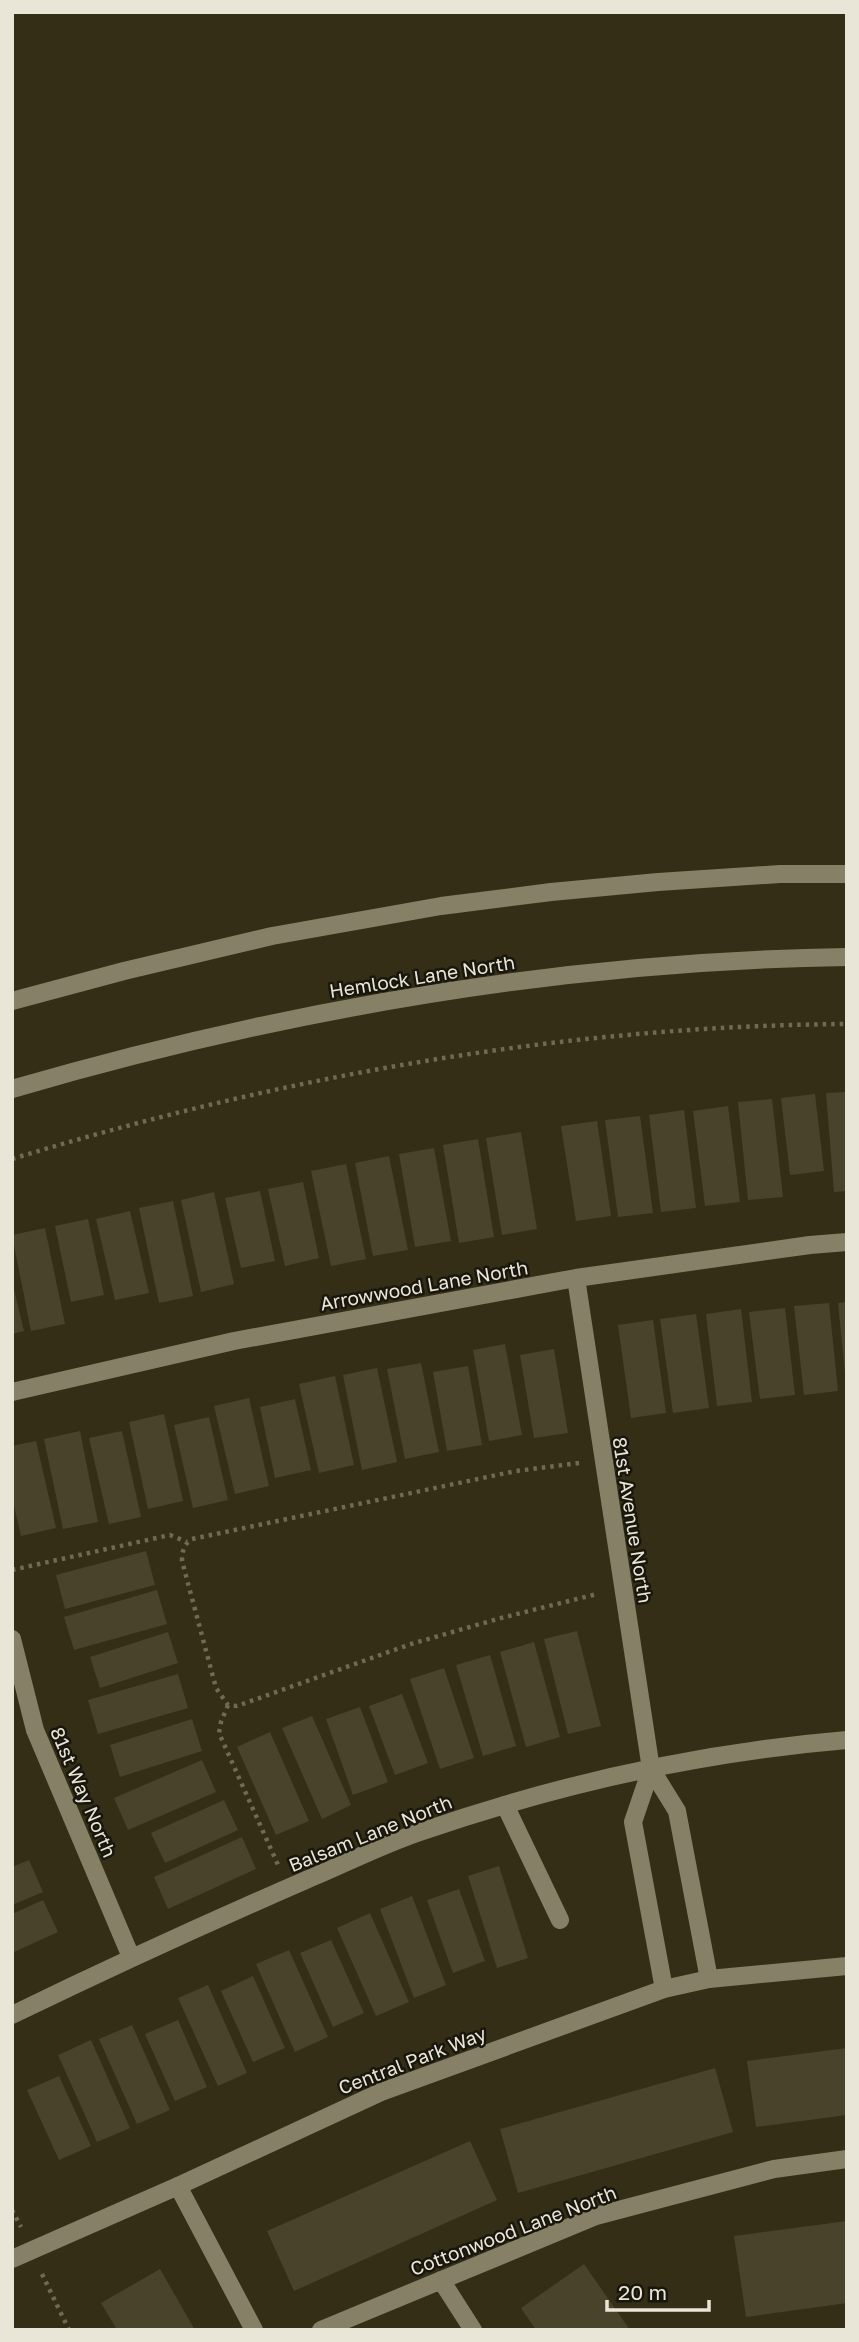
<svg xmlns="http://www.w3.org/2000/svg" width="859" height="2342" font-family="'Golos Text',sans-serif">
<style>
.building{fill:#49432b}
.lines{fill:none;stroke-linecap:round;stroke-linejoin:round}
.path{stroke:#6f6a56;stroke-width:4.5;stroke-dasharray:3.5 5;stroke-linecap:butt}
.service{stroke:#868066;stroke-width:18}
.minor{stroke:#868066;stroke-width:18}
.tertiary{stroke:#868066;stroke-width:18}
.secondary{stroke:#868066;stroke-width:18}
.labels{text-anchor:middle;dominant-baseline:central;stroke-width:5;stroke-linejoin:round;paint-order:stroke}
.street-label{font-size:19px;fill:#e9e6d8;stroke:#19170d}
</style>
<rect width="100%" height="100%" fill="#342e17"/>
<!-- building -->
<path class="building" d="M847,1092V1191L834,1192L826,1093Z
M815,1094L824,1171L790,1175L781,1098Z
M772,1099L783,1197L748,1200L738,1102Z
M728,1106L740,1202L705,1206L693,1111Z
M684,1110L696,1208L661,1212L649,1115Z
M640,1116L653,1213L618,1217L605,1120Z
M597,1121L611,1216L576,1221L561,1126Z
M521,1132L537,1229L502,1235L486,1138Z
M478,1139L494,1237L459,1243L443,1145Z
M434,1148L451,1241L415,1247L399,1154Z
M389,1156L408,1250L373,1256L355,1163Z
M346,1164L366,1259L331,1266L311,1171Z
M303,1182L319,1258L285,1266L268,1189Z
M260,1191L275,1261L241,1268L225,1198Z
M214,1192L234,1284L201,1292L181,1200Z
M173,1201L193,1296L159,1303L139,1208Z
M130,1211L149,1293L115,1300L96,1219Z
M88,1219L104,1295L71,1302L55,1226Z
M45,1228L65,1324L31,1331L12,1235Z
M12,1281L24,1331L12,1334Z
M847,1302V1373H845L838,1303Z
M829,1303L838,1391L804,1395L794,1306Z
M785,1308L795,1395L760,1399L749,1312Z
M741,1309L752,1402L717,1406L706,1314Z
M696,1314L709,1408L673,1413L660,1319Z
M653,1320L666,1413L631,1418L618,1325Z
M505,1344L522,1435L489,1441L473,1350Z
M554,1349L568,1433L534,1438L520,1355Z
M421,1363L439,1452L405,1459L387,1369Z
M468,1366L482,1445L447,1451L433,1372Z
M377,1368L397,1462L362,1470L343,1375Z
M335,1376L354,1465L319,1473L299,1384Z
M249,1398L269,1486L235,1494L214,1406Z
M295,1399L311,1470L275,1478L260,1407Z
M164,1414L183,1501L148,1509L129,1422Z
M209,1417L228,1500L193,1508L174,1425Z
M80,1431L98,1522L63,1529L44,1439Z
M122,1431L141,1517L109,1524L89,1438Z
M36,1441L56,1528L21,1536L12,1497V1446Z
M146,1551L155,1585L65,1609L56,1575Z
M157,1590L167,1624L74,1650L64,1617Z
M577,1631L601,1726L568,1734L544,1639Z
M168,1632L178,1663L100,1688L90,1657Z
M534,1642L560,1737L526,1747L500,1652Z
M490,1655L516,1746L483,1756L456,1665Z
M444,1668L474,1758L440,1769L410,1679Z
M178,1674L188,1708L98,1734L88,1700Z
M402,1694L428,1763L395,1775L369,1706Z
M360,1707L388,1782L353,1795L326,1719Z
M312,1716L351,1805L322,1819L282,1728Z
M192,1719L202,1751L120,1777L110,1745Z
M270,1732L309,1821L276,1835L237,1747Z
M202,1760L216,1792L128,1830L114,1798Z
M224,1800L238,1830L165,1863L151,1833Z
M242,1837L256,1869L168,1909L154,1877Z
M29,1860L43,1892L12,1905V1867Z
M499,1866L528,1958L497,1968L468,1876Z
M459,1889L485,1961L453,1973L427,1900Z
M412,1896L446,1985L414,1998L380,1909Z
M43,1900L58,1932L12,1953V1914Z
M370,1913L409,2002L376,2016L337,1928Z
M331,1940L364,2013L333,2027L300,1953Z
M289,1950L328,2037L295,2052L256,1964Z
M253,1976L285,2048L253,2062L221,1991Z
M208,1985L247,2073L218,2086L178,1998Z
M178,2020L207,2087L175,2101L145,2034Z
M132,2025L170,2110L137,2124L99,2039Z
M91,2040L130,2128L97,2142L58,2055Z
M847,2048V2115L756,2127L747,2061Z
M715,2068L733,2132L518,2193L500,2129Z
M59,2076L91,2146L59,2160L27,2090Z
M470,2141L497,2200L294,2291L267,2231Z
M847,2221V2303L746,2317L734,2236Z
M584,2264L630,2330H536L521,2308Z
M160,2269L195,2330H117L101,2303Z"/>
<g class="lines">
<!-- path -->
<path class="path" d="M12,1159C283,1076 563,1026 847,1024
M579,1463L516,1471L192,1539C184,1544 182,1551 182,1561L216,1688L228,1705L237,1706L411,1644L501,1618L597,1594
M12,1570L170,1535L187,1542
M228,1705L221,1722L219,1733L278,1865
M12,2210L21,2227
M42,2274L69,2330"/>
<!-- service -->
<path class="service" d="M505,1805L560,1920"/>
<!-- minor -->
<path class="minor" d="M576,1278L651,1769
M12,1392L234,1341L576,1278L810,1245L847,1242
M12,1639L35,1730L131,1957
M664,1989L633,1822L651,1769L677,1811L709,1979
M12,2015C109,1968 207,1923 306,1880C345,1864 383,1844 423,1831C559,1784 704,1752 847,1740
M178,2186L254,2330
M441,2280L473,2330
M321,2330L596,2216L774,2169L847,2159"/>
<!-- tertiary -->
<path class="tertiary" d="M12,2259L178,2186L381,2092L664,1989L709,1979L847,1966"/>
<!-- secondary -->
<path class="secondary" d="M12,1001L124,971L272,936L441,906L551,892L658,882L780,874H847
M12,1089C283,1010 564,961 847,957"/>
</g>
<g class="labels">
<!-- street labels -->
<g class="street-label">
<text transform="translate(422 976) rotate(-9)">Hemlock Lane North</text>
<text transform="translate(424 1285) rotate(-10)">Arrowwood Lane North</text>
<text transform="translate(633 1520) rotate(81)">81st Avenue North</text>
<text transform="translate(84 1792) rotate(67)">81st Way North</text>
<text transform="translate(370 1833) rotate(-22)">Balsam Lane North</text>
<text transform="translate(412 2060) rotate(-21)">Central Park Way</text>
<text transform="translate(513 2230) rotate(-21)">Cottonwood Lane North</text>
</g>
</g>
<!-- border -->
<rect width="859" height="2342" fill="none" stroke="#e9e6d8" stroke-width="28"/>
<!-- scale -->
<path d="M607 2300v10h102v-10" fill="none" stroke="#e9e6d8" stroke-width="3.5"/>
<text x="618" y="2300" font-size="21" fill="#e9e6d8" stroke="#19170d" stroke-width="5" paint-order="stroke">20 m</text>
</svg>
